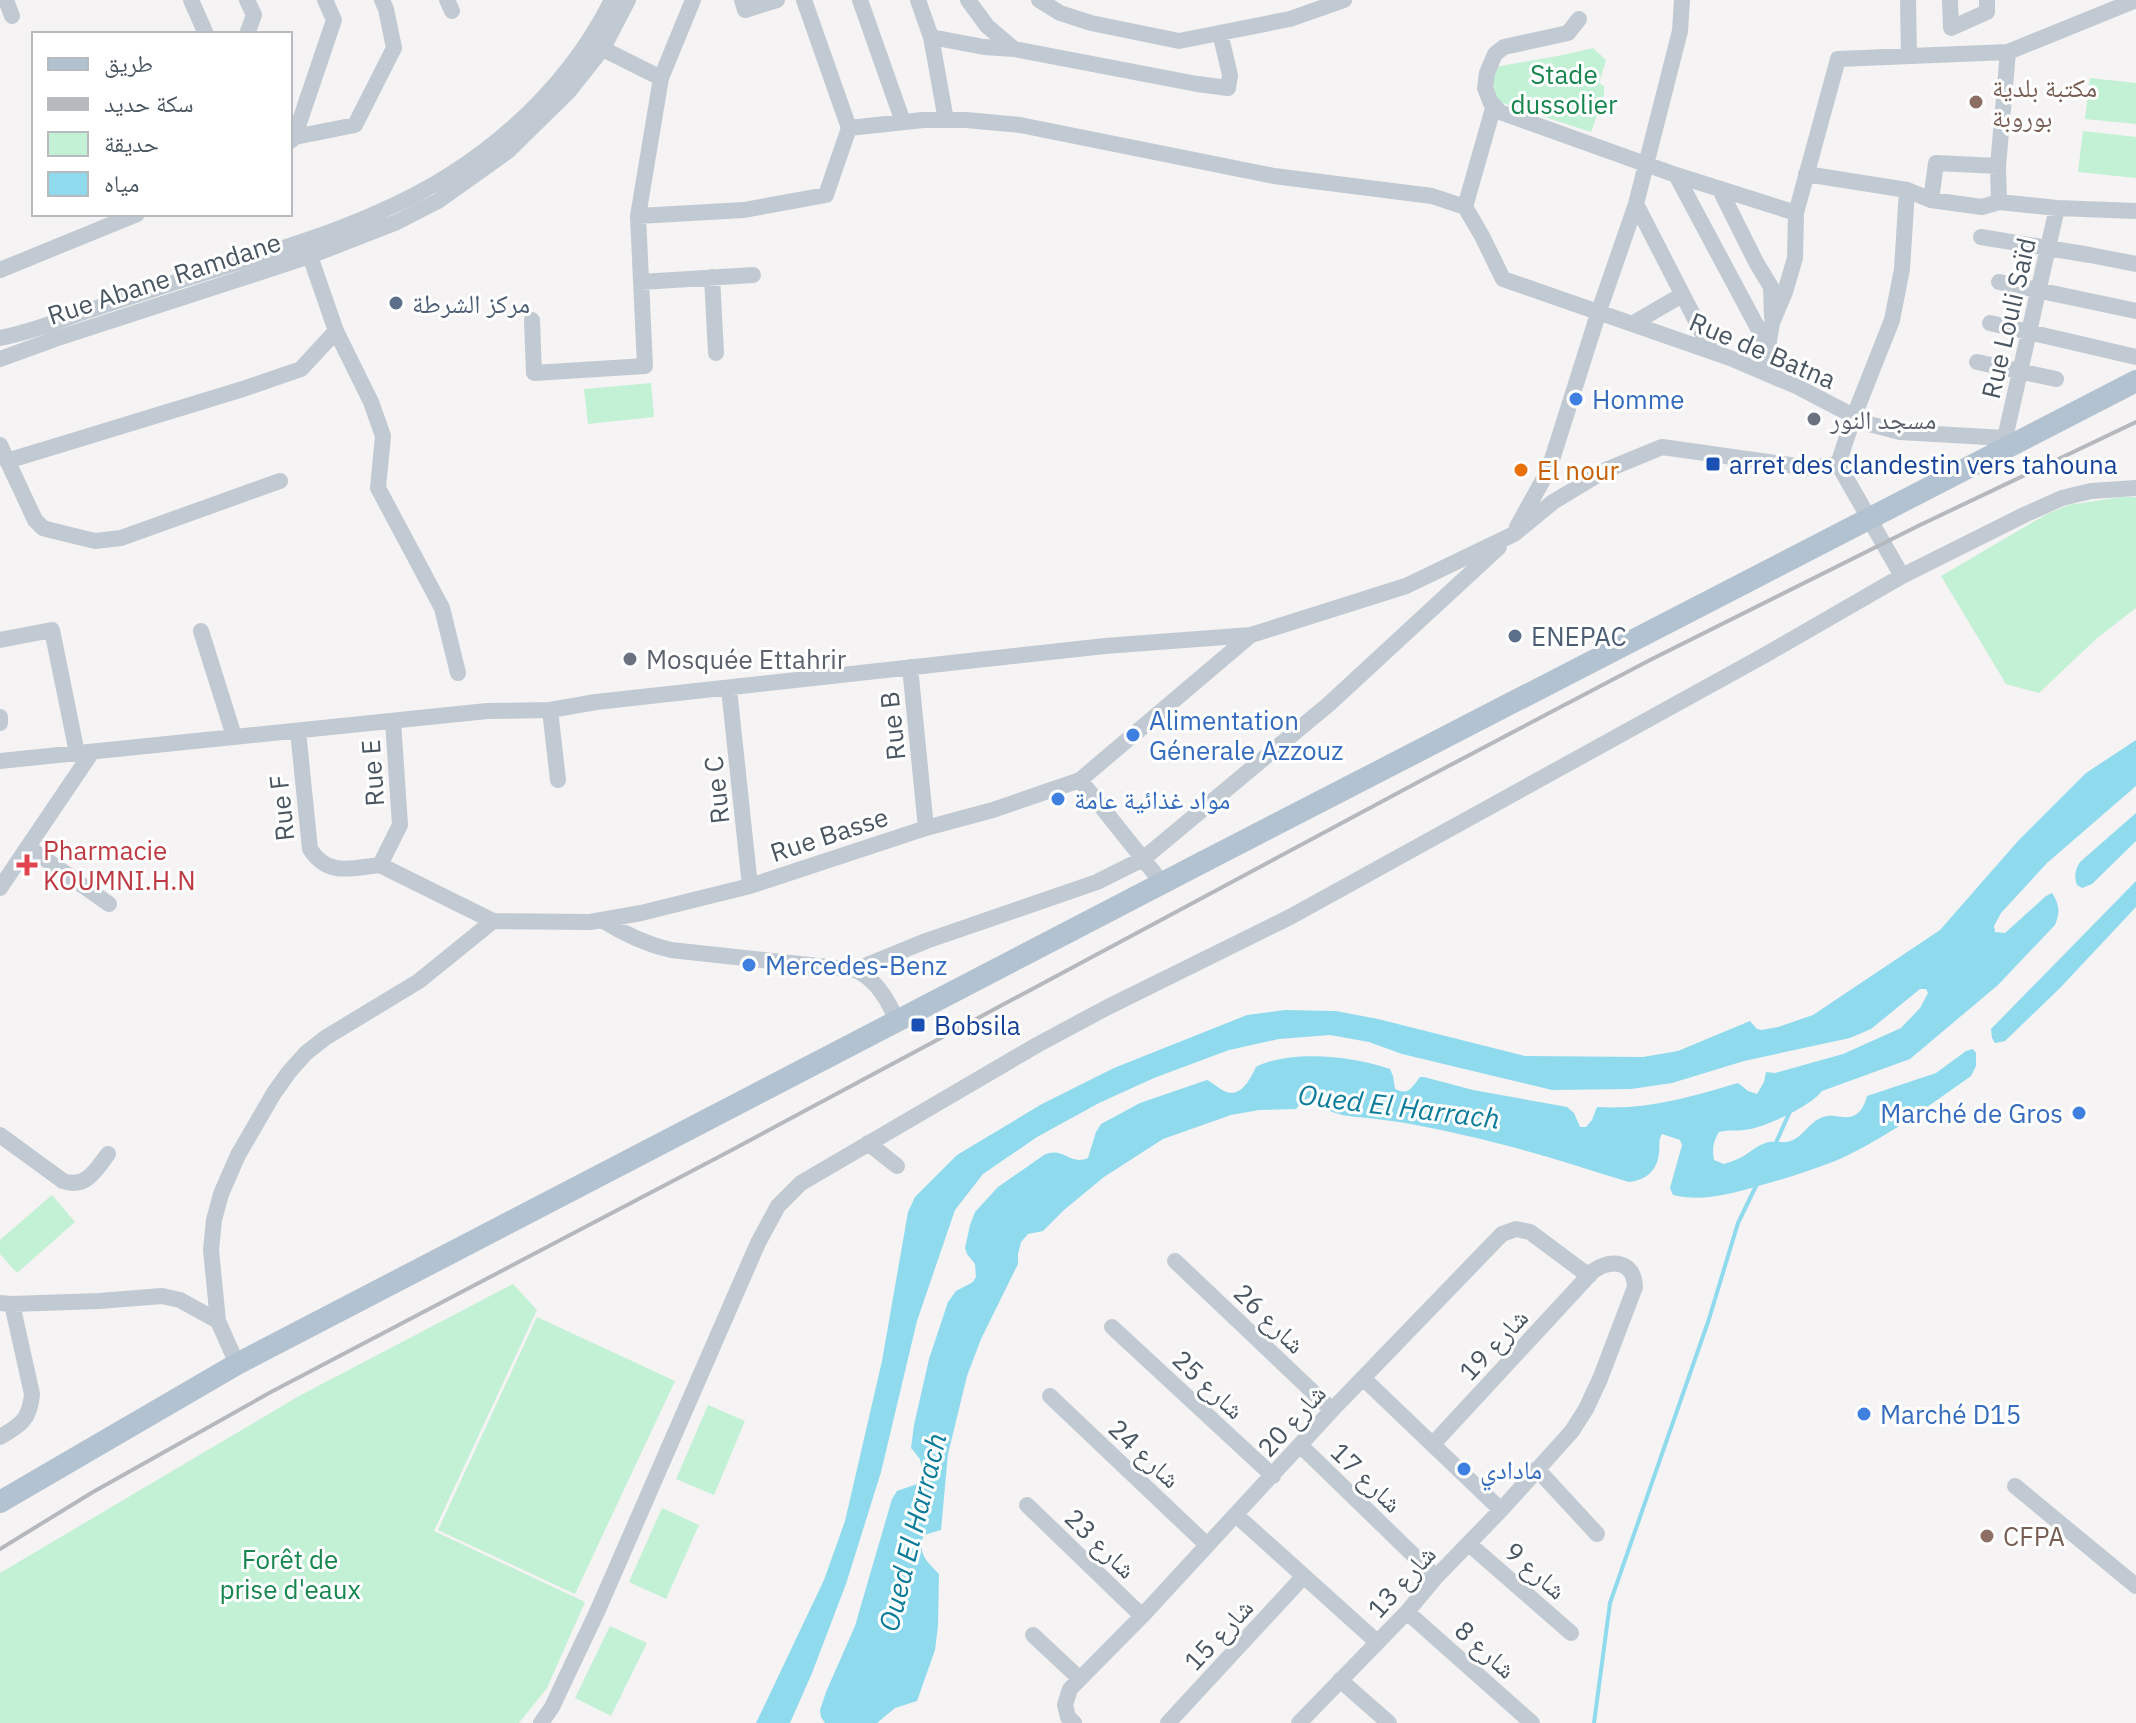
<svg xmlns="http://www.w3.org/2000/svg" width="2136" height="1723" font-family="'IBM Plex Sans','Noto Naskh Arabic',sans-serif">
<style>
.green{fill:#c3f1d5}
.water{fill:#90daee}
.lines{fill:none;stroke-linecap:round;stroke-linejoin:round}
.stream{stroke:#90daee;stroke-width:4}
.minor{stroke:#c1cad2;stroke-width:16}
.major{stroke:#b3c2d1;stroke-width:22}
.rail{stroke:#b5b8bd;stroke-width:4}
.major-bridge{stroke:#b3c2d1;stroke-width:22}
.education-dot{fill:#8d6e63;stroke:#fff;stroke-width:3}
.service-dot{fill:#5c6f8a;stroke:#fff;stroke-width:3}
.shop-dot{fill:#3f7fe0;stroke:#fff;stroke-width:3}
.worship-dot{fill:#6b7280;stroke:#fff;stroke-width:3}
.transit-dot{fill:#1a4fb4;stroke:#fff;stroke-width:3}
.food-dot{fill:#e8710a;stroke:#fff;stroke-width:3}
.health-dot{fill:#e0444e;stroke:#fff;stroke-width:3}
.labels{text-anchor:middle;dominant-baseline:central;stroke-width:6;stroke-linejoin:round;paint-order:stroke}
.park-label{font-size:26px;fill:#17864f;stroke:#fff}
.education-label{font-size:26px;fill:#785e54;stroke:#fff;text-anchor:start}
.street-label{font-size:26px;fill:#4a5661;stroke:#fff}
.service-label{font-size:26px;fill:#4e5e75;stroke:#fff;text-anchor:start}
.shop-label{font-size:26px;fill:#366cbe;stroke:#fff;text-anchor:start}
.worship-label{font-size:26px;fill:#5b616d;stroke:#fff;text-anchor:start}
.transit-label{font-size:26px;fill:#164399;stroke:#fff;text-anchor:start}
.food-label{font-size:26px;fill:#c56008;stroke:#fff;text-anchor:start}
.health-label{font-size:26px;fill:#be3a42;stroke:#fff;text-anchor:start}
.water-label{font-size:28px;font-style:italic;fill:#0c7c9b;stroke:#fff}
</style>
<rect width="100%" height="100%" fill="#f5f3f3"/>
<!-- green -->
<path class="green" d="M1593,48L1606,60L1599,83L1604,86V96L1591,132L1499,102L1492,86L1495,67L1563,55Z
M2090,78L2136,83V124L2085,119Z
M2083,131L2136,137V178L2078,172Z
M651,383L654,417L588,424L584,389Z
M2121,497H2136V608L2096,639L2039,693L2006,684L1941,576L2047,514L2069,505Z
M52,1195L75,1222L17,1273L0,1254V1240Z
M513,1284L537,1310L434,1531L585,1602L547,1688L519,1723H0V1573L299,1396Z
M537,1317L675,1381L575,1594L438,1530Z
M708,1405L745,1421L714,1495L676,1479Z
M662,1508L699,1525L666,1599L629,1582Z
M610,1626L647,1643L611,1716L575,1698Z"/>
<!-- water -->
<path class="water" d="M2136,740V786L2047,863L2001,913L1994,926L1995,932L2005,933L2046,896L2052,893C2060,906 2060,912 2055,925L1998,985L1910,1059L1822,1091C1811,1106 1769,1125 1750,1129C1739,1132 1729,1129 1719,1132C1713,1142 1712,1149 1714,1160L1724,1164C1730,1162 1736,1160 1742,1157C1749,1153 1755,1147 1763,1144C1773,1139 1783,1145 1793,1140C1806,1134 1811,1118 1828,1116C1836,1115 1844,1119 1853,1116C1861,1113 1865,1104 1867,1096L1936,1073L1966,1051L1973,1049L1976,1053V1066L1971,1076C1928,1106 1884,1140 1835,1161C1810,1171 1784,1179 1758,1186C1731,1194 1701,1202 1673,1195L1670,1188L1682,1145L1680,1140L1662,1134C1658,1141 1660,1145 1659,1153C1657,1171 1646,1180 1629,1182C1574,1165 1519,1147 1463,1135C1437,1129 1410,1123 1384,1120C1352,1115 1336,1120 1309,1098L1302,1102L1296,1109L1259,1110L1231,1115L1163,1139L1104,1177L1064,1210L1043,1231L1028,1234L1021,1242L1018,1254V1264L981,1339L967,1376L948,1454L941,1530L924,1535C916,1552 928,1563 939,1574L938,1626L935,1650L917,1701L895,1708L877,1723H825L821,1717L820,1710L826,1692L855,1626L892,1499L897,1491L917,1484L923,1473L920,1459L911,1448L914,1425L929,1359L948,1302L956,1291L973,1282L976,1277L975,1264L967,1254L965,1248L970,1225L975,1212L998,1187L1044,1155C1064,1146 1069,1166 1088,1158L1096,1132L1101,1124L1140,1103L1207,1080C1213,1083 1217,1087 1224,1091C1241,1099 1250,1079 1256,1067C1290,1049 1354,1056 1390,1069L1393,1076L1395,1089C1409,1096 1412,1087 1420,1077H1424L1473,1090L1567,1107L1574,1113L1580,1127H1586L1592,1120L1597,1107C1648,1110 1690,1097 1738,1083L1748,1091L1757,1094L1764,1082L1766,1072L1775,1073L1843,1054L1901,1028L1920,1008L1928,993L1926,989H1920L1871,1029L1850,1038L1744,1061L1672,1083L1631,1089L1552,1090L1402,1054L1369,1042L1330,1035L1279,1039L1229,1050L1154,1078L1099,1103L1037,1137L983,1174L955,1210L917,1321L881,1472L846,1584L812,1673L790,1723H756L824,1580L845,1521L882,1361L908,1212L915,1197L957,1155L1042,1104L1114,1068L1247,1015L1285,1010L1336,1011L1378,1019L1525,1056L1643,1057L1678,1051L1750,1021L1757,1029L1762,1030L1778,1027L1813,1015L1940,930L2018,841L2086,773Z
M2136,813V841L2092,884L2082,888L2077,885C2074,876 2075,870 2080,862Z
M2136,881V907L2060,988L2005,1041L1995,1043L1992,1038L1991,1029Z"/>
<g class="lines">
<!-- stream -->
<path class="stream" d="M1774,1147L1792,1107
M1594,1723L1610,1603L1709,1319L1738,1223L1757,1184"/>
<!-- minor -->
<path class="minor" d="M6,0L12,16
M191,0L206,34
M247,0L254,15L247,34
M447,0L452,11
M742,0L745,10L777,0
M804,0L849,128
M860,0L903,122
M918,0L931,37L984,47L1014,49
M968,0L987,26L1014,49L1197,84L1228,88L1230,75L1220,33
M1039,0L1060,13L1091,23L1179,41L1290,19L1344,0
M1908,0L1909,55
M1950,0L1951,28L1987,12V0
M1579,19L1568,33L1504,47L1495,54L1487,73L1485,88L1491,103L1500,112L1676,175L1796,213
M931,37L946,120
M2008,52L1998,166L1999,202L2057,208L2136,211
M661,78L693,0
M290,138L355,125L394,48L386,9L382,0
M290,141L294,138L334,20L325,0
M1806,174L1907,190L1931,200L1982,207L1999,202
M1676,175L1768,347
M1720,190L1756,262L1771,287L1772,317
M1931,200L1936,163L1998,166
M1636,204L1712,352
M1465,207L1494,105
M638,216L744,210L826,195L849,128L923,120H966L1020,125L1274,176L1432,196L1465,207L1482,236L1503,279L1730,358L1796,386L1869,424L1900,432L2005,438L2057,208
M1981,237L2090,255L2136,264
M0,270L137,214
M712,277L716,353
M641,282L753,275
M1999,282L2136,311
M532,320L534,373L645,366L638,216L661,78L593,44
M1990,323L2136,357
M1632,324L1682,295
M336,331L371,402L383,436L378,488L442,608L458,673
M0,338C26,333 51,324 75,315C112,303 148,291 185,279C250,258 317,240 379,212C477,170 564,96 612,0
M0,359L55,339L310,256L397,222L438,201L508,151L569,91L603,48L628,0
M1977,362L2056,379
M1767,374L1768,347L1772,323L1785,292L1795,258L1796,213L1838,59L2008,52L2136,0
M0,445L35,520L43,528L50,530L95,541L121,538L280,481
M7,461L243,389L301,369L336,331L310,256
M1838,464L1902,576
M1517,527L1549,469L1599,311L1636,204L1680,31L1682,0
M201,631L234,736
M0,640L52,630L77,753
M910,667L926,828
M729,689L750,886
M550,710L558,780
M0,717V723
M298,731L310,849C328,877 351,868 380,865
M0,761L487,711L550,710L596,702L1105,646L1251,635L1406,586L1514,534L1553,502L1606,470L1662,447L1811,468L1838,464L1854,416L1892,320L1902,269L1907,190
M1080,780L1163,884
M28,847L109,904
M380,865L493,921L590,922L641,913L750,886L926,828L993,810L1080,780L1251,635
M380,865L400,825L393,721
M0,888L92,752
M602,920C624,934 645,944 671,950L855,970C876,979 889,1001 897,1022
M855,970L926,941L1097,882L1143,859L1329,704L1499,547
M0,1135L63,1181C86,1189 96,1170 108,1154
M868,1143L897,1166
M1175,1261L1332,1410
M0,1303L12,1304L32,1394C30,1419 21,1425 0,1437
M12,1304L99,1301L162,1296L180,1300L218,1321
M1112,1327L1273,1476
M237,1364L218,1321L211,1250L214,1220L221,1194L238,1155L274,1093L289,1072L306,1053L325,1038L419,981L493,921
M1363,1378L1501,1510
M1050,1396L1207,1545
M1300,1445L1436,1577
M1537,1469L1597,1534
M2015,1486L2136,1586
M1027,1505L1142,1616
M1236,1515L1377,1642
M1469,1544L1571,1633
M1407,1612L1532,1723
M1033,1635L1080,1679
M1340,1680L1389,1723
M541,1723L552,1707L597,1612L758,1243L778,1206L801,1183L1037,1045L1106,1008L1290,917L1765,655L1902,576L2024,515L2062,498L2091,491L2136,488
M1074,1723L1068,1717L1065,1705L1070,1689L1142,1616L1332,1410L1502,1234L1516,1229L1530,1232L1589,1276
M1168,1723L1303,1577
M1299,1723L1407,1612L1436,1577L1501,1510L1572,1431L1586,1409L1600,1379L1635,1287C1634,1260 1611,1259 1593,1271L1433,1444"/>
<!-- major -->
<path class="major" d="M0,1502L237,1364L1203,862"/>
<!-- rail -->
<path class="rail" d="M0,1549L93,1492L271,1392L730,1151L1422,780L1650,660L1918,526L2136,422"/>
<!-- major-bridge -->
<path class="major-bridge" d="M1203,862L2136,381"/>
</g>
<!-- markers -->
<g class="education-dot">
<circle cx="1976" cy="102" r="8"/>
<circle cx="1987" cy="1536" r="8"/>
</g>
<g class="service-dot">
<circle cx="396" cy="303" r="8"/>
<circle cx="1515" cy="636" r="8"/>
</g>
<g class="shop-dot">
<circle cx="1576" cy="399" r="8"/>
<circle cx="1133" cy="735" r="8"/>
<circle cx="1058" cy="799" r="8"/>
<circle cx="749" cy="965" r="8"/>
<circle cx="2079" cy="1113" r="8"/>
<circle cx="1864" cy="1414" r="8"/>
<circle cx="1464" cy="1469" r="8"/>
</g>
<g class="worship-dot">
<circle cx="1814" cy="419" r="8"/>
<circle cx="630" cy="659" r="8"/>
</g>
<g class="transit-dot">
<rect x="1705" y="456" width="16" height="16" rx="4"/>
<rect x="910" y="1017" width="16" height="16" rx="4"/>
</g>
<circle class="food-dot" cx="1521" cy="470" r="8"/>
<path class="health-dot" d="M23 853h8v8h8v8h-8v8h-8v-8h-8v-8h8z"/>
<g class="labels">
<!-- park labels -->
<g class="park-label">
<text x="1564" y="74">Stade<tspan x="1564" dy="30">dussolier</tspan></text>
<text x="290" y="1559">Forêt de<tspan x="290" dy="30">prise d'eaux</tspan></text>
</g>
<!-- education labels -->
<g class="education-label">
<text x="1992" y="87">مكتبة بلدية<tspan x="1992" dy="30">بوروبة</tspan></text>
<text x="2003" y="1536">CFPA</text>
</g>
<!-- street labels -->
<g class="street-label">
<text transform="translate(164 278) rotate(-18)">Rue Abane Ramdane</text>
<text transform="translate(2008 318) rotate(-77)">Rue Louli Saïd</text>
<text transform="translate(1763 350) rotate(23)">Rue de Batna</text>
<text transform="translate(892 726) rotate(-96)">Rue B</text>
<text transform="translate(372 773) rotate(-94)">Rue E</text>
<text transform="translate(716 790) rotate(-96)">Rue C</text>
<text transform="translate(281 808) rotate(-96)">Rue F</text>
<text transform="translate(829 834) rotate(-18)">Rue Basse</text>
<text transform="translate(1270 1318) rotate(44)">شارع 26</text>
<text transform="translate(1493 1344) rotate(-47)">شارع 19</text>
<text transform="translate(1209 1384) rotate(43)">شارع 25</text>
<text transform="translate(1291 1420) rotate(-48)">شارع 20</text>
<text transform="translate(1145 1453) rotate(43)">شارع 24</text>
<text transform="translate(1367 1477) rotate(44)">شارع 17</text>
<text transform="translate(1101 1543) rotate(44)">شارع 23</text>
<text transform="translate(1536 1570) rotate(41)">شارع 9</text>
<text transform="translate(1401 1581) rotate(-48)">شارع 13</text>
<text transform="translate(1218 1634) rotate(-47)">شارع 15</text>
<text transform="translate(1486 1649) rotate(42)">شارع 8</text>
</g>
<!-- service labels -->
<g class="service-label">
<text x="412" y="303">مركز الشرطة</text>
<text x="1531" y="636">ENEPAC</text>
</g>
<!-- shop labels -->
<g class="shop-label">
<text x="1592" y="399">Homme</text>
<text x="1149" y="720">Alimentation<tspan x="1149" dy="30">Génerale Azzouz</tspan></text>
<text x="1074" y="799">مواد غذائية عامة</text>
<text x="765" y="965">Mercedes-Benz</text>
<text x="2063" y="1113" text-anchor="end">Marché de Gros</text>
<text x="1880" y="1414">Marché D15</text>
<text x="1480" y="1469">مادادي</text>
</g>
<!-- worship labels -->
<g class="worship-label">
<text x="1830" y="419">مسجد النور</text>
<text x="646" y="659">Mosquée Ettahrir</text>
</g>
<!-- transit labels -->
<g class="transit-label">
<text x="1729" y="464">arret des clandestin vers tahouna</text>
<text x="934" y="1025">Bobsila</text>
</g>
<!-- food labels -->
<g class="food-label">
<text x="1537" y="470">El nour</text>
</g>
<!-- health labels -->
<g class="health-label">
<text x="43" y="850">Pharmacie<tspan x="43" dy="30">KOUMNI.H.N</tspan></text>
</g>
<!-- water labels -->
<g class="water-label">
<text transform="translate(1399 1106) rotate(7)">Oued El Harrach</text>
<text transform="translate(912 1532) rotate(-76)">Oued El Harrach</text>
</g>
</g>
<!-- legend -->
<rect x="32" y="32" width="260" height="184" fill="#ffffff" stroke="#b7bbc0" stroke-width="2"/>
<rect x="48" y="58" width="40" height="12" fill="#b3c2d1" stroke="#b7bbc0" stroke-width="2"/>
<text x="104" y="72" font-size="24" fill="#4a5661">طريق</text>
<rect x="48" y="98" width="40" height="12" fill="#b5b8bd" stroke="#b7bbc0" stroke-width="2"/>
<text x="104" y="112" font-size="24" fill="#4a5661">سكة حديد</text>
<rect x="48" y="132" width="40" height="24" fill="#c3f1d5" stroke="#b7bbc0" stroke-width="2"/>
<text x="104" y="152" font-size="24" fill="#4a5661">حديقة</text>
<rect x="48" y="172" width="40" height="24" fill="#90daee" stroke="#b7bbc0" stroke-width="2"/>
<text x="104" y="192" font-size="24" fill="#4a5661">مياه</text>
</svg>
